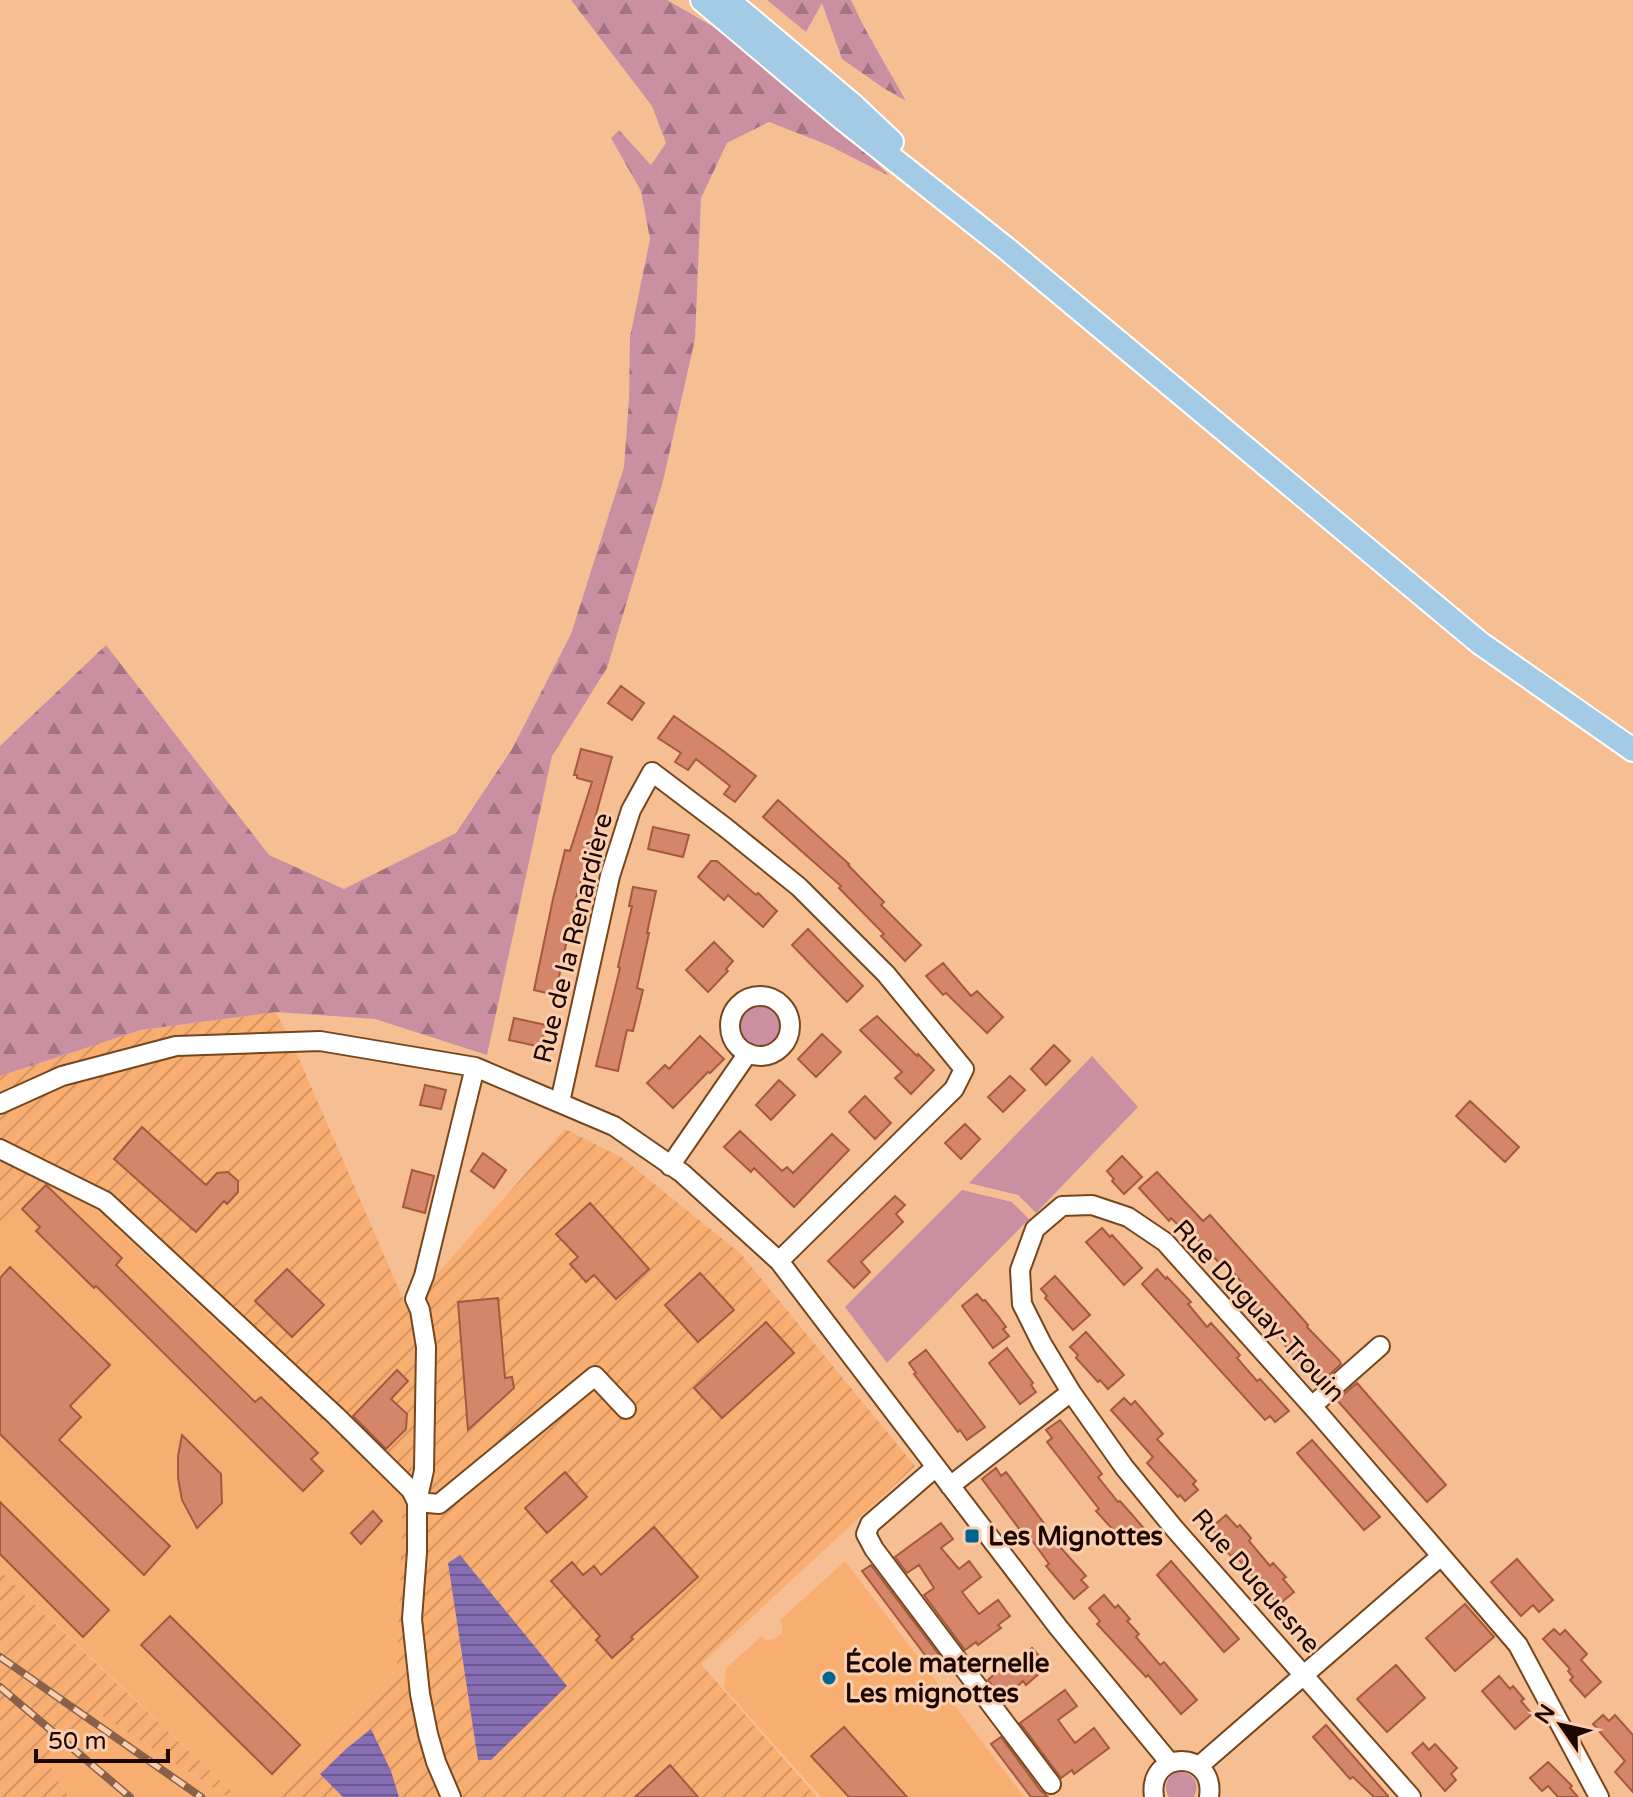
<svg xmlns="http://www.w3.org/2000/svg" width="1633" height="1797" font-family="'Varela Round',sans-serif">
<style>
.built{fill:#f9ae71}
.industrial{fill:url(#industrial-furrows)}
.green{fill:#cb8fa2}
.forest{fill:url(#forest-firs)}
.water{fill:url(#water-rules)}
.building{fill:#d4856a;stroke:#a5593f;stroke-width:2}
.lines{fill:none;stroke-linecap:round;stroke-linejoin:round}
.minor-casing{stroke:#76461c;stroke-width:22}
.major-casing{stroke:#fff;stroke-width:26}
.minor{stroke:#fff;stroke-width:18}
.major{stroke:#a3cbe5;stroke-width:22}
.rail-casing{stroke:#896149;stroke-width:8}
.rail{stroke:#facfaf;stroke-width:5;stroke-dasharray:15;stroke-linecap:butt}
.poi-dot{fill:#006493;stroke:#facfaf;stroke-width:3}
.labels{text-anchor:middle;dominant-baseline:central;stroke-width:6;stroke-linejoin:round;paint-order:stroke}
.street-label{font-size:26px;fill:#1d0500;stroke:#facfaf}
.poi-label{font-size:26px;font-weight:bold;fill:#1d0500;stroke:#facfaf;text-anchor:start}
</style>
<defs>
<pattern id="industrial-furrows" width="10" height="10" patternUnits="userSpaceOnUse" patternTransform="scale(2)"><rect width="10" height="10" fill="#f9ae71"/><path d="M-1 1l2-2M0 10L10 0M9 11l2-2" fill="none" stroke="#d59460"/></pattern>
<pattern id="forest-firs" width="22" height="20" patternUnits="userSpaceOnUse" patternTransform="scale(2)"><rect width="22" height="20" fill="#cb8fa2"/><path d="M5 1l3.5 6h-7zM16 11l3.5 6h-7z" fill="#a47382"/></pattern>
<pattern id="water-rules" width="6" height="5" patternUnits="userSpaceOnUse" patternTransform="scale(2)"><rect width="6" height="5" fill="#866eb3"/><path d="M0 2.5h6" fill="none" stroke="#6d588f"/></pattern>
</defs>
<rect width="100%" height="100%" fill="#f6bf93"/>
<!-- built -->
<path class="built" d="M52,1183L76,1195L97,1210L404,1498L397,1669L267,1797H238L0,1571V1232L47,1184Z
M845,1561L1024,1797H821L724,1688L726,1668L762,1636L766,1640L774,1639L782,1633V1625L779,1621Z
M94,1711L228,1797H68L50,1766Z"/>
<!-- industrial -->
<path class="industrial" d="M276,1012L297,1054L407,1308L565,1129L621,1157L740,1253L915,1466L701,1664L817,1797H267L397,1669L403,1498L174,1280L97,1210L76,1195L52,1183L47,1184L0,1232V1076L141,1030Z
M0,1571L106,1673L238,1797H228L94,1711L50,1766L68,1797H0Z"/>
<!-- green -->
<path class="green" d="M738 1025a22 22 0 1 1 44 0a22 22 0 1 1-44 0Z
M1092,1056L1138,1107L1036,1213L1018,1195L969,1183Z
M962,1190L1012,1202L1029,1219L887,1363L845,1307Z
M1177,1772C1193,1771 1201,1783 1194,1797H1169C1163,1787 1166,1777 1177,1772Z"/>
<!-- forest -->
<path class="forest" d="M571,0H667L726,34L869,155L889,176L828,145L769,122L727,143L701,198L695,339L663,481L607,668L552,756L487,1055L375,1019L276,1012L141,1030L0,1076V746L106,645L269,855L344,889L456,833L512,749L571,634L624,467L629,400L630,337L650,239L641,191L611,138L619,130L651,165L666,143L652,106Z
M767,0H851L864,27L906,101L882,87L842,59L822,3L806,32Z"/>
<!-- water -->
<path class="water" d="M460,1555L567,1686L491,1760H478L448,1563Z
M371,1729L391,1771L399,1797H343L320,1774L347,1748Z"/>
<!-- building -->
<path class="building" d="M621,686L644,703L632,720L608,703Z
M674,716L722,750L756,776L735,802L724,794L730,786L696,759L688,770L675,762L681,753L658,738Z
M581,749L612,757L595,818L602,820L595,842H593L585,874H583L576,898L555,995L534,990L553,899L565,850L570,851L592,782L577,778V775H574Z
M778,800L849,864L848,865L884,902L881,905L921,945L905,961L881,936L884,934L839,888L841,886L763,817Z
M653,827L689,835L683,857L648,849Z
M711,861H717L756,895L758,893L777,911L763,927L728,895L724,900L698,877Z
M633,887L656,891L647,933H649L637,988L643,990L633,1031L627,1030L618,1071L596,1066L620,968L618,967L632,906H629Z
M808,929L863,986L847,1002L792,945Z
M714,942L733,961L726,969L728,971L708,992L686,970Z
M943,963L971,996L977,991L1003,1017L987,1033L946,993L943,995L926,976Z
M877,1016L917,1056L918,1054L934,1070L911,1094L895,1078L902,1072L860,1030Z
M514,1018L546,1025L541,1047L509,1040Z
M822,1034L841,1052L816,1077L798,1059Z
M700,1036L724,1059L710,1073L708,1072L673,1108L647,1083L665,1065L669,1069Z
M1054,1045L1070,1061L1046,1085L1031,1069Z
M1010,1076L1025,1090L1003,1112L988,1097Z
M779,1080L795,1095L771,1120L756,1105Z
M425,1085L446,1090L441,1109L420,1105Z
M865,1096L891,1123L875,1139L849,1112Z
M1470,1101L1519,1147L1505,1162L1456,1116Z
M965,1124L980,1139L961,1159L945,1143Z
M142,1127L206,1185L217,1173L228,1172L238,1181V1192L227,1204L224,1201L196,1232L114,1159Z
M740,1131L782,1171L787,1167L793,1173L832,1134L849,1150L794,1207L754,1168L751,1172L724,1147Z
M483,1153L506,1170L494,1188L471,1171Z
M1122,1156L1142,1177L1124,1194L1112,1181L1114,1179L1107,1171Z
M412,1170L434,1176L425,1213L403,1207Z
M1157,1172L1203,1221L1210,1215L1308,1325L1307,1327L1339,1360L1341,1364L1319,1384L1239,1293L1243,1290L1241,1288L1244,1285L1224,1262L1221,1265L1184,1224L1180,1227L1171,1218L1169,1221L1139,1188Z
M46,1185L122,1258L116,1265L255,1402L261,1397L318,1453L311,1459L323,1471L303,1491L96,1286L94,1288L36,1231L40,1227L22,1209Z
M895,1196L905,1205L896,1214L903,1222L861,1262L870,1272L854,1288L828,1261Z
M590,1203L649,1269L616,1299L594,1275L586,1282L570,1264L578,1257L556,1234Z
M1102,1228L1110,1237L1112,1235L1142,1268L1124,1285L1086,1242Z
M10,1267L110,1365L70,1406L81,1417L59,1440L170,1546L144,1575L0,1434V1278Z
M287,1269L324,1305L292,1337L255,1301Z
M1157,1269L1166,1279L1167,1277L1191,1302L1188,1304L1207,1327L1211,1323L1240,1355L1237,1358L1257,1381L1260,1379L1289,1411L1275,1422L1270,1416L1265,1420L1142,1284Z
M700,1273L734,1310L698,1342L665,1305Z
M1055,1276L1090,1315L1073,1330L1045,1298L1047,1296L1041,1289Z
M977,1294L983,1301L985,1300L998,1316L1006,1327L1003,1329L1009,1336L993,1348L962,1306Z
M498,1298L505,1378L512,1377L514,1388L468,1430L458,1302Z
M766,1322L794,1353L722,1418L694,1388Z
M1086,1332L1124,1375L1108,1389L1100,1380L1098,1382L1076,1358L1078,1355L1070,1347Z
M1007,1348L1033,1383L1031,1385L1036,1392L1020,1404L989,1363Z
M926,1350L985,1427L967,1440L960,1430L958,1432L914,1374L916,1373L909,1363Z
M397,1370L408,1381L391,1399L407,1414L406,1429L386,1449L353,1416Z
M1357,1383L1446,1485L1427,1502L1337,1400Z
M1124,1398L1131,1405L1135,1401L1163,1434L1157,1439L1196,1481L1193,1484L1198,1490L1185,1501L1180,1495L1178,1497L1147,1463L1153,1457L1111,1410Z
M1060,1420L1102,1474L1098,1477L1118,1502L1120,1501L1149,1534L1135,1545L1129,1538L1124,1542L1096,1511L1099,1509L1047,1442L1052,1438L1046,1430Z
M182,1435L221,1474L222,1503L197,1528L182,1500L178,1478V1456Z
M1312,1440L1380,1517L1364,1530L1297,1453Z
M996,1468L1001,1476L1006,1472L1046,1526L1043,1528L1086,1576L1081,1580L1088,1587L1074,1599L1046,1566L1049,1564L1026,1532L1023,1534L982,1479Z
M565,1472L587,1497L547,1533L525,1508Z
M0,1502L109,1610L83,1637L0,1554Z
M373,1511L382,1521L361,1544L351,1533Z
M1226,1515L1237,1527L1240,1525L1251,1538L1249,1541L1270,1566L1273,1563L1286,1577L1283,1579L1294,1592L1278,1605L1268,1592L1265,1595L1253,1582L1255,1579L1234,1554L1231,1556L1219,1543L1222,1540L1211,1528Z
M941,1523L953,1539L941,1548L959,1569L969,1561L981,1577L962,1592L979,1614L998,1600L1010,1616L998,1625L1001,1628L978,1645L976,1642L965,1650L924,1595L934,1588L919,1565L907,1573L895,1557Z
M654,1527L698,1577L631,1637L633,1639L612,1658L596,1640L600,1636L551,1581L572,1562L583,1575L594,1566L601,1575Z
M1517,1559L1553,1600L1539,1612L1533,1605L1521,1616L1491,1582Z
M1171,1561L1239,1639L1224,1652L1157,1575Z
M871,1565L946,1664L937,1671L862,1571Z
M1104,1595L1115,1608L1118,1605L1130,1619L1127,1621L1139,1634L1136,1637L1160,1665L1164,1662L1197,1700L1181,1714L1148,1675L1146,1677L1097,1624L1100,1621L1089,1608Z
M1465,1604L1494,1637L1455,1671L1426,1638Z
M170,1616L300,1745L272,1774L141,1645Z
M1554,1629L1560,1635L1565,1630L1587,1654L1581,1660L1601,1682L1585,1697L1570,1680L1573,1677L1568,1671L1570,1669L1543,1639Z
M1032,1648L1048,1666L1026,1685L1023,1681L1003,1700L988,1680L1010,1660L1014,1664Z
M1396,1665L1425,1698L1387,1732L1357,1699Z
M1499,1676L1510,1689L1513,1686L1524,1699L1521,1701L1532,1714L1515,1729L1482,1691Z
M1065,1690L1077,1706L1058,1720L1075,1743L1094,1728L1109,1748L1074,1774L1072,1770L1061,1778L1020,1723Z
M1603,1715L1609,1721L1615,1715L1633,1735V1792L1615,1772L1625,1761L1593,1724Z
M1326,1725L1388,1796V1797H1374L1353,1777L1350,1779L1313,1737Z
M844,1727L907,1797H849L811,1756Z
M1001,1737L1041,1791L1048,1797H1031L991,1744Z
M1423,1743L1429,1750L1435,1744L1457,1768L1451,1774L1456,1780L1445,1791L1412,1753Z
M1548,1762L1572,1786L1570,1788L1578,1797H1558L1548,1786L1542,1791L1530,1778Z
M670,1765L698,1797H635Z"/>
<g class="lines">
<defs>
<path id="minor" d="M730 1026a30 30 0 1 1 60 0a30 30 0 1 1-60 0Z
M560,1102L610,876L631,810L652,772L726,828L799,887L886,974L964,1069L954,1089L779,1261
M0,1104L62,1076L176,1046L320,1041L475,1067L614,1126L682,1173L779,1261L1058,1627L1170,1763
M0,1149L105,1201L336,1416L411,1490L417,1502
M670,1166L748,1053
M1312,1406L1380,1346
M936,1467L870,1524L866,1534L874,1549L1051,1784
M950,1486L1071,1392
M417,1502L439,1504L595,1376L626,1409
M1199,1766L1441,1556
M451,1797L436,1762L428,1734L420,1694L412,1619L417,1552V1502L424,1470L426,1347L420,1310L415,1299L424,1276L475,1067
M1154,1797C1147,1749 1216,1749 1209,1797
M1411,1797L1173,1527L1124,1467L1071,1392L1042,1344L1022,1304L1020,1270L1035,1229L1062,1206L1092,1205L1128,1217L1165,1242L1319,1414L1518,1645L1599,1797"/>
<path id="major" d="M702,0L843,119L1007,249L1480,643L1633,750
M728,0L853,105L892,142"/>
</defs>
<!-- minor casing -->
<use href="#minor" class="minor-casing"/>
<!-- major casing -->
<use href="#major" class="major-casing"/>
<!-- minor -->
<use href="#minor" class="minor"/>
<!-- major -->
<use href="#major" class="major"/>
<defs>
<path id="rail" d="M0,1657L201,1797
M0,1687L130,1797"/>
</defs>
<!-- rail casing -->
<use href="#rail" class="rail-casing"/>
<!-- rail -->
<use href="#rail" class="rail"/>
</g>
<!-- markers -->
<g class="poi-dot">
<rect x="964" y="1528" width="16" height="16" rx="4"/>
<circle cx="829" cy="1678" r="8"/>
</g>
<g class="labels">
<!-- street labels -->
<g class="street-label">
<text transform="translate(573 938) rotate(-76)">Rue de la Renardière</text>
<text transform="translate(1259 1311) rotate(47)">Rue Duguay-Trouin</text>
<text transform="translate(1256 1581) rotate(49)">Rue Duquesne</text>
</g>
<!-- poi labels -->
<g class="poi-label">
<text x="988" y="1536">Les Mignottes</text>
<text x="845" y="1663">École maternelle<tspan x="845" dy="30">Les mignottes</tspan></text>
</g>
</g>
<!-- north arrow -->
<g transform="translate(1561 1725) rotate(304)" stroke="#facfaf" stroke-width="6" paint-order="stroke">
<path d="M0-6L14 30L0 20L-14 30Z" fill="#1d0500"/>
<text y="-12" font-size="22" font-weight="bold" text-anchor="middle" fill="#1d0500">N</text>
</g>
<!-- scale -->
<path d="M36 1749v12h132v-12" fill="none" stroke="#1d0500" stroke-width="4"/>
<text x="48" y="1749" font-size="24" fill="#1d0500" stroke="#facfaf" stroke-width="6" paint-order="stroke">50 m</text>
</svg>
